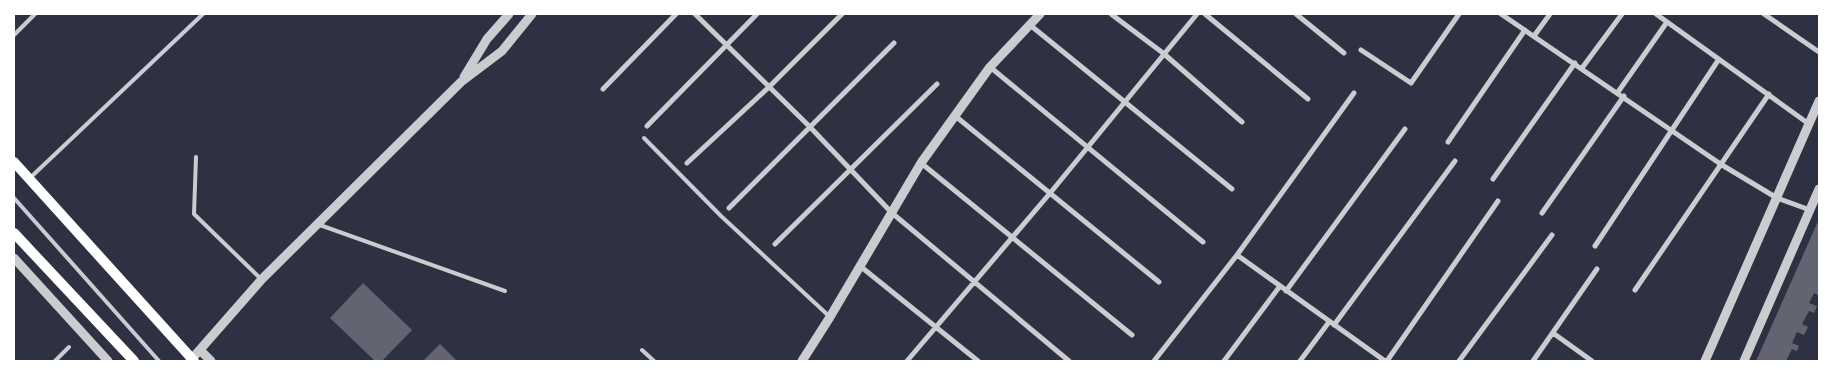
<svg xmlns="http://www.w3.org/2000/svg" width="1833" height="375" font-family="'Work Sans',sans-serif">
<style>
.building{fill:#626471}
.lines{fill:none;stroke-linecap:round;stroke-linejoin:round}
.service{stroke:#caccd0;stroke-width:4}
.minor{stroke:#caccd0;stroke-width:5}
.tertiary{stroke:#caccd0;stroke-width:9}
.secondary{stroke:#fff;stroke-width:10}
</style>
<rect width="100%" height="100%" fill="#2d3142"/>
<!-- building -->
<path class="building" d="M1819,219V296L1814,293L1809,303L1817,306L1814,313L1809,311L1802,324L1808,327L1804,335L1797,332L1792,343L1799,346L1797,351L1792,349L1786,361H1756Z
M363,283L412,330L382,361H375L330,318Z
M440,344L457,361H423Z"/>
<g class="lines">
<!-- service -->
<path class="service" d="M14,35L35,14
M644,138L721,216L830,317
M196,157L194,214L261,279
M31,177L203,14
M14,198L159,361
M317,224L505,291
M642,350L654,361
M55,361L69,347"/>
<!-- minor -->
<path class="minor" d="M695,14L809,126L892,213L1069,361
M1111,14L1163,53L1242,122
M1205,14L1308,99
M1296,14L1344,53
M1501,14L1722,165L1777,198L1810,210
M1656,14L1809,124
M1764,14L1819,52
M1030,25L1232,189
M1534,36L1550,14
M1361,50L1411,83L1459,14
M990,67L1203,242
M1582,68L1622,14
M603,89L676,14
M1618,92L1667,22
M954,115L1159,282
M647,126L757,14
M1448,142L1525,30
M687,163L769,87L842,14
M921,163L1132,335
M1493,179L1575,63
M729,208L894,43
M1542,213L1624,96
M775,244L937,84
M1595,246L1719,59
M1237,255L1385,361
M860,266L978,361
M1635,290L1769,94
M1286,291L1405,129
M1334,325L1455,161
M1553,333L1592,361
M907,361L1051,192L1197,14
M1154,361L1237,255L1354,93
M1224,361L1280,286
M1300,361L1329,322
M1387,361L1498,201
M1459,361L1552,235
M1533,361L1597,269"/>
<!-- tertiary -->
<path class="tertiary" d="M464,77L487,39L509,14
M14,258L108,361
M200,350L211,361
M190,361L262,279L461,82L502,51L532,14
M802,361L830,317L921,163L990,67L1040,14
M1705,361L1819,101
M1744,361L1819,189"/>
<!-- secondary -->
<path class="secondary" d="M14,162L194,361
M14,233L134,361"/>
</g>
<!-- border -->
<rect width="1833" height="375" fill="none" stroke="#ffffff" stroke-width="30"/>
</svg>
